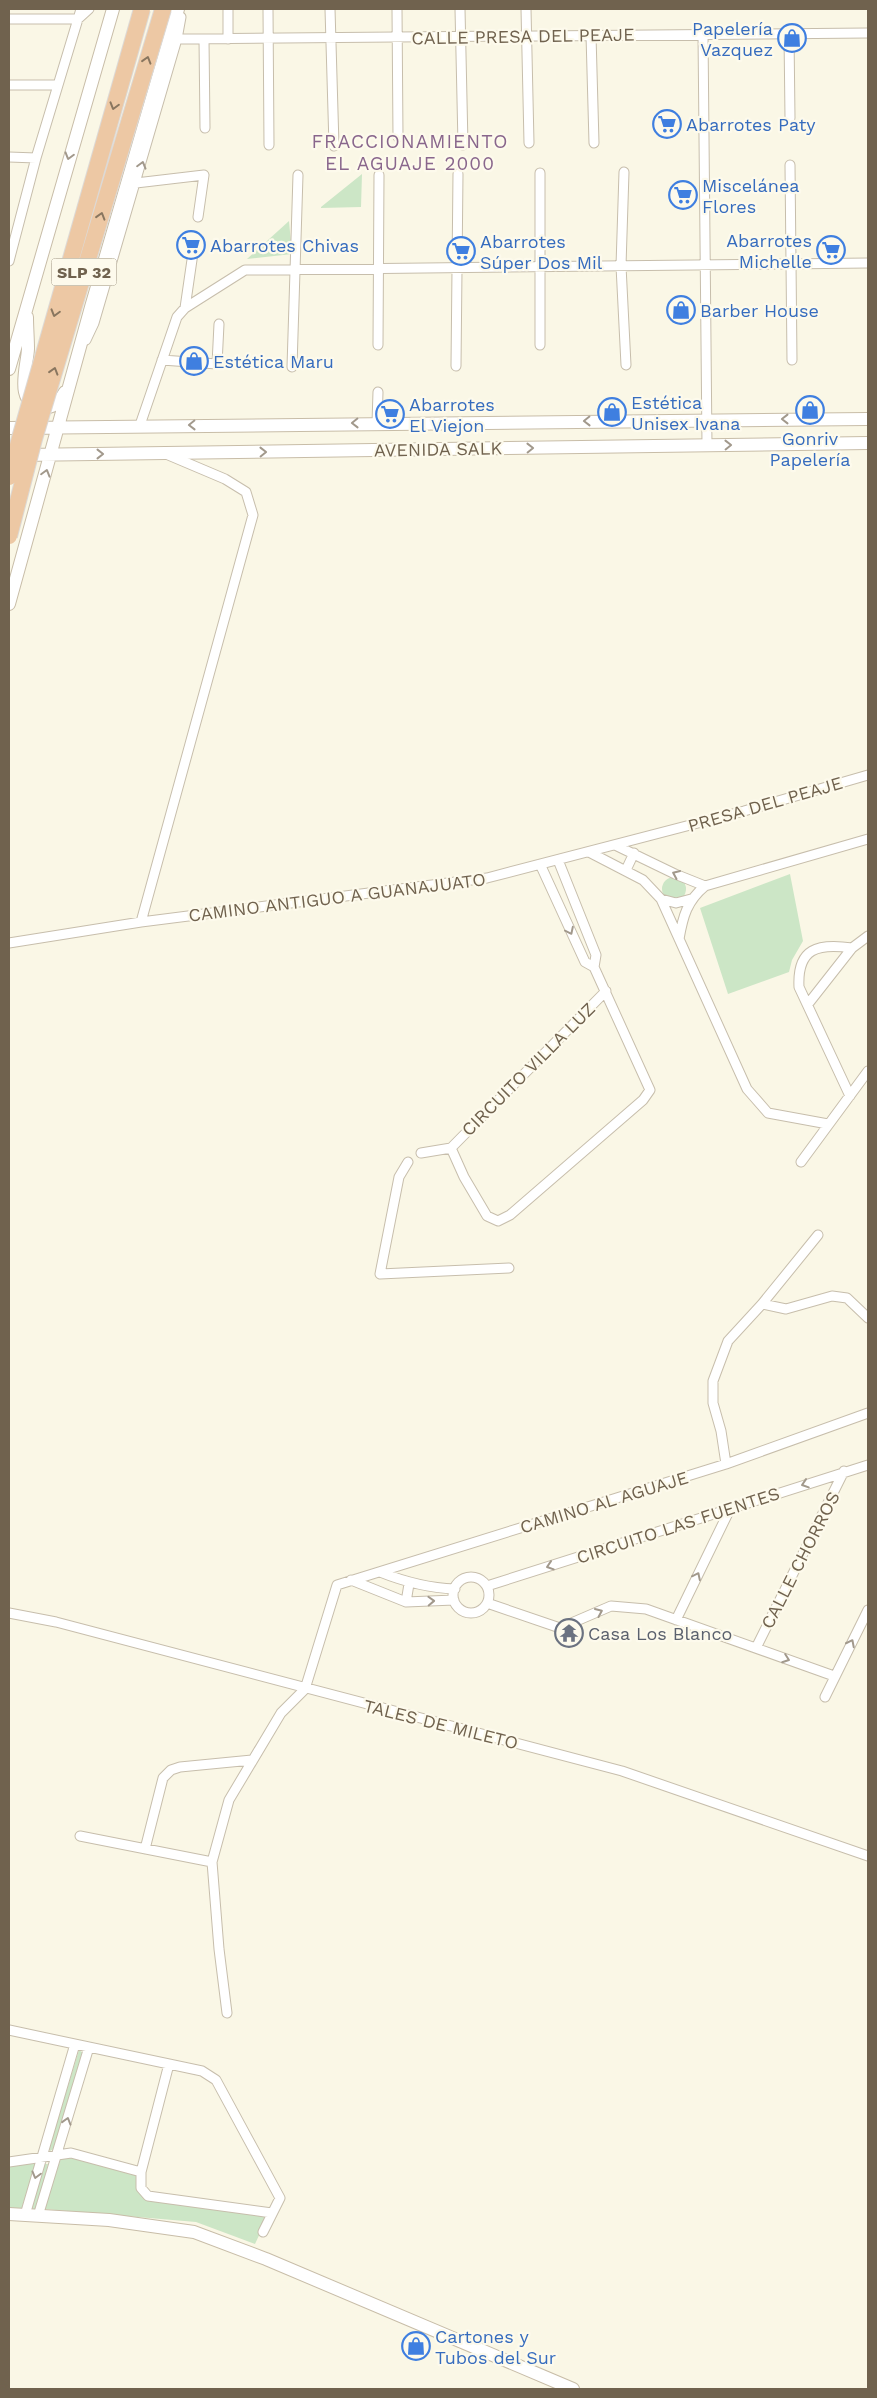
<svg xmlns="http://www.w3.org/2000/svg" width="877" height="2398" font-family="'Work Sans',sans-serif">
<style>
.green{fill:#cce6c6}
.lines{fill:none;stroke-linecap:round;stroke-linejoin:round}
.street-casing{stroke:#c7beac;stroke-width:11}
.secondary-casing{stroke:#c8bda8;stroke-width:14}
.street{stroke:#fff;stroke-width:9}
.secondary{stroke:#fff;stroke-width:12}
.highway-bridge-casing{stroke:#ddd9d5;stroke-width:18;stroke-linecap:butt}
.highway-bridge{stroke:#edc8a4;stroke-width:16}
.oneway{stroke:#89765f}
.oneway2{stroke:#a2998c}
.labels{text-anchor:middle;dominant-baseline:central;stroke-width:4.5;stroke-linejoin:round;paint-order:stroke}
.shield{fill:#fdfaec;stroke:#9a907d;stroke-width:1}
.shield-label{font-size:16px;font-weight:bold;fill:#70624e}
.shop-label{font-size:18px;fill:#366cbe;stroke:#fdfaec;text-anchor:start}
.street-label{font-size:18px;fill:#70624e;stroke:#fdfaec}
.worship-label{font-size:18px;fill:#5b616d;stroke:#fdfaec;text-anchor:start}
.neighbourhood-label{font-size:19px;letter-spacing:1px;fill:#89668c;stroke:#fdfaec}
</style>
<rect width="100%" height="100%" fill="#faf7e6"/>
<!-- green -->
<path class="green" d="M362,174L361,207L321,208V207Z
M289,221L292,254L247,259Z
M790,874L803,941L792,960L789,972L728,994L700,908Z
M662 889a12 12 0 1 1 24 0a12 12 0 1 1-24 0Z
M79,2050L83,2053L55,2148L50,2151L49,2148Z
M70,2156L136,2175L138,2187L146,2198L268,2216L255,2244L196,2222L44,2209L61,2158Z
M37,2160L21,2210L9,2209V2164Z
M45,2164H48L38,2206L36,2209H31L30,2205Z"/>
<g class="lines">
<defs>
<path id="street" d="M268,9L269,145
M330,9L334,146
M397,9L398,137
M460,9L463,145
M526,9L529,143
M9,19H78L89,9
M703,34L707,445
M789,34L790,118
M591,35L594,143
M177,39L868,33
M204,39L205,128
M228,39V9
M9,85H58
M9,157L36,158
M790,165L792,360
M624,172L621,266L626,365
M136,183L204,175L198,217
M9,261L36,158L81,9
M185,308L194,246
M86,340L94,323L177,39L181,17
M378,345L379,175
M540,345V173
M162,360L217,364L219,324
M456,366L458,174
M292,367L298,175
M377,423L378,392
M140,425L177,317L185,308L245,270L868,263
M615,845L675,874L705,886
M589,852L643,880L661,899L747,1089L768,1113L828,1124
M540,864L585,962L594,967
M626,870L634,853
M661,899L676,903L691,899
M141,922L253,515L246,492L225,479L166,454
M679,939C683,916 687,901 705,886L868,839
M9,943L141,922L487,878L744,811L868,775
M808,1004L852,948L868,936
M850,1096L799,987C797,948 818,943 852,948
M451,1148L464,1177L487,1216L498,1221L510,1215L643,1100L650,1090L594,967L596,955L558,860
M421,1153L451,1148L606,991
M408,1162L399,1177L380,1274L509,1268
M801,1162L868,1071
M762,1304L786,1309L832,1296L847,1298L868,1318
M726,1464L721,1431L713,1403V1381L728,1341L762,1304L818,1235
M380,1572C405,1582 427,1588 455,1589
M453 1595a18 18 0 1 1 36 0a18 18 0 1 1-36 0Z
M351,1580L406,1602L454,1600
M487,1586L868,1465
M406,1602L409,1584
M487,1603L560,1628L611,1606L646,1609L834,1676
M9,1613L56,1622L622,1771L868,1856
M676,1620L730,1509
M756,1648L844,1471
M825,1697L868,1610
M80,1836L212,1862
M145,1849L163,1778L171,1770L180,1767L252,1760
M227,2013L219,1949L212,1862L229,1800L281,1713L305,1689L337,1585L726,1464L868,1413
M9,2030L202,2071L216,2080L280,2198L263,2232
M9,2162L71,2153L141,2172V2188L148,2196L272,2213
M141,2172L169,2064
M25,2215L75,2044
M38,2216L89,2047"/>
<path id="secondary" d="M27,317C27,328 28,338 28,349C27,368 13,406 45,407C55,408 60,400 65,392
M9,369L113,9
M9,428L868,419
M21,455L868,443
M9,604L91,307L178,9
M9,2214L109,2220L194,2232L266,2259L573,2389"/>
</defs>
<!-- street casing -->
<use href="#street" class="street-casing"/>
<!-- secondary casing -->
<use href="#secondary" class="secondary-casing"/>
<!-- street -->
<use href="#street" class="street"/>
<!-- secondary -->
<use href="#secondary" class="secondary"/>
<defs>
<path id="highway-bridge" d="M9,477L142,9
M9,536L34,439L163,9"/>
</defs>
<!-- highway-bridge casing -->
<use href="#highway-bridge" class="highway-bridge-casing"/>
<!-- highway-bridge -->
<use href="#highway-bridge" class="highway-bridge"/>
</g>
<!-- one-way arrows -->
<defs><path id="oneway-chevron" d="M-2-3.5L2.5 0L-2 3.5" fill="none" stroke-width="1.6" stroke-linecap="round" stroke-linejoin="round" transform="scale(1.25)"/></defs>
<g class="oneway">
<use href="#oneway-chevron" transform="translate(147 60) rotate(-73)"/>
<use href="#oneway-chevron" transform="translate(114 106) rotate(106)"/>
<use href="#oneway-chevron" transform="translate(101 216) rotate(-73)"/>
<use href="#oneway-chevron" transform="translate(55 313) rotate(106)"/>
<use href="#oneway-chevron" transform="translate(54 371) rotate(-73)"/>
</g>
<g class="oneway2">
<use href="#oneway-chevron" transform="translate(69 156) rotate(106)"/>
<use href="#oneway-chevron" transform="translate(142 165) rotate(-74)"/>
<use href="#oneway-chevron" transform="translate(785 419) rotate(180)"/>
<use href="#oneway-chevron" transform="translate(587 421) rotate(179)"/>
<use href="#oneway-chevron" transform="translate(355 423) rotate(179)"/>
<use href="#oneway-chevron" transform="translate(192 425) rotate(179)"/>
<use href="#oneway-chevron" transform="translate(728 445) rotate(-1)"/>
<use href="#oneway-chevron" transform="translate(530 448) rotate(-1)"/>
<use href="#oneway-chevron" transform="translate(263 452) rotate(-1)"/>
<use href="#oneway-chevron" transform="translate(100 454)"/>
<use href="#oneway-chevron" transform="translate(46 473) rotate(-74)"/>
<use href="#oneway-chevron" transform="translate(676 874) rotate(-156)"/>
<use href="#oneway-chevron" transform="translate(570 931) rotate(64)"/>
<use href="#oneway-chevron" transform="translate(805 1484) rotate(162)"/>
<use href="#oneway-chevron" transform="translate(550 1566) rotate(162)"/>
<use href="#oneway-chevron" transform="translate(697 1576) rotate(-64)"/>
<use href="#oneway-chevron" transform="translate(431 1601) rotate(-2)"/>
<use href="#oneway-chevron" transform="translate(599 1612) rotate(-24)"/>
<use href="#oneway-chevron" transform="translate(851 1643) rotate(-63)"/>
<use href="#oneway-chevron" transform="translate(786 1659) rotate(20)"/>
<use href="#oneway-chevron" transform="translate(67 2121) rotate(-73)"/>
<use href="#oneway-chevron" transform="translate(36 2175) rotate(105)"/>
</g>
<!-- icons -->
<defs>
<symbol id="shop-ring" viewBox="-11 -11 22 22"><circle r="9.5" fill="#fdfaec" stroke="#3f7fe0" stroke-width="1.5"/><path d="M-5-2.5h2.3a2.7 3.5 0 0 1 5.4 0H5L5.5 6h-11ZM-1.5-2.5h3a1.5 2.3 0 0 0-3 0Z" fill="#3f7fe0"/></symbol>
<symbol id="supermarket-ring" viewBox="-11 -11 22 22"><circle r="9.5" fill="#fdfaec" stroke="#3f7fe0" stroke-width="1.5"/><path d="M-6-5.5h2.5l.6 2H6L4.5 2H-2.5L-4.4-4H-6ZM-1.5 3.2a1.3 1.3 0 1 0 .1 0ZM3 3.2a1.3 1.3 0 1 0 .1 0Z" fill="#3f7fe0"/></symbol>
<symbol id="temple-ring" viewBox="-11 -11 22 22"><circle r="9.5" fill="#fdfaec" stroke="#6b7280" stroke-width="1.5"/><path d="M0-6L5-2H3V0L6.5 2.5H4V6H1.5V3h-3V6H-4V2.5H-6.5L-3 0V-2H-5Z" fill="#6b7280"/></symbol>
</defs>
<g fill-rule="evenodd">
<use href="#shop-ring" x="776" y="22" width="32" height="32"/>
<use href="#supermarket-ring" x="651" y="108" width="32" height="32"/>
<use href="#supermarket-ring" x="667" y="179" width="32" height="32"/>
<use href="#supermarket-ring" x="175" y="229" width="32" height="32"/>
<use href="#supermarket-ring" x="815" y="234" width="32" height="32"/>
<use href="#supermarket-ring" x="445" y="235" width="32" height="32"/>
<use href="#shop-ring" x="665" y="294" width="32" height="32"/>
<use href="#shop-ring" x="178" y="345" width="32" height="32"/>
<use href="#shop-ring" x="794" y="394" width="32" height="32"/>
<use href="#shop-ring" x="596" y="396" width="32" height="32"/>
<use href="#supermarket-ring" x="374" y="398" width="32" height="32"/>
<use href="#temple-ring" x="553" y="1617" width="32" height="32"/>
<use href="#shop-ring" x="400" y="2330" width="32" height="32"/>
</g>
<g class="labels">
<!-- shield labels -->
<rect class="shield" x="51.5" y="258.5" width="65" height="27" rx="4"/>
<g class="shield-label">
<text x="84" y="272">SLP 32</text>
</g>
<!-- shop labels -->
<g class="shop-label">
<text x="773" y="28" text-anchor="end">Papelería<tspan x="773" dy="21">Vazquez</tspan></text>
<text x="686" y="124">Abarrotes Paty</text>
<text x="702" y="185">Miscelánea<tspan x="702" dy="21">Flores</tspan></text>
<text x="812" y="240" text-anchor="end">Abarrotes<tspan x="812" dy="21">Michelle</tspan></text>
<text x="480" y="241">Abarrotes<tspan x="480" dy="21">Súper Dos Mil</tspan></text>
<text x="210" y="245">Abarrotes Chivas</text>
<text x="700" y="310">Barber House</text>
<text x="213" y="361">Estética Maru</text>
<text x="631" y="402">Estética<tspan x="631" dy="21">Unisex Ivana</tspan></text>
<text x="409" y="404">Abarrotes<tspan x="409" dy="21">El Viejon</tspan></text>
<text x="810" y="438" text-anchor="middle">Gonriv<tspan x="810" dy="21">Papelería</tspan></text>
<text x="435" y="2336">Cartones y<tspan x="435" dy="21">Tubos del Sur</tspan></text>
</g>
<!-- street labels -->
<g class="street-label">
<text transform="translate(523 36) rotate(-1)">CALLE PRESA DEL PEAJE</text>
<text transform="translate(438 449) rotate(-1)">AVENIDA SALK</text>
<text transform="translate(765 804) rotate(-16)">PRESA DEL PEAJE</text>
<text transform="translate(337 897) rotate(-7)">CAMINO ANTIGUO A GUANAJUATO</text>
<text transform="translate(528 1069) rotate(-45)">CIRCUITO VILLA LUZ</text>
<text transform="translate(604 1502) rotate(-17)">CAMINO AL AGUAJE</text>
<text transform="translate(678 1525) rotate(-18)">CIRCUITO LAS FUENTES</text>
<text transform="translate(800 1560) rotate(-63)">CALLE CHORROS</text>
<text transform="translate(441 1724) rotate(14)">TALES DE MILETO</text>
</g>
<!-- worship labels -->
<g class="worship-label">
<text x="588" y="1633">Casa Los Blanco</text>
</g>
<!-- neighbourhood labels -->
<g class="neighbourhood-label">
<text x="410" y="141">FRACCIONAMIENTO<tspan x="410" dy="22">EL AGUAJE 2000</tspan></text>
</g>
</g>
<!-- border -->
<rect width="877" height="2398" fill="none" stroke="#70624e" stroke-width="20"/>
</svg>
